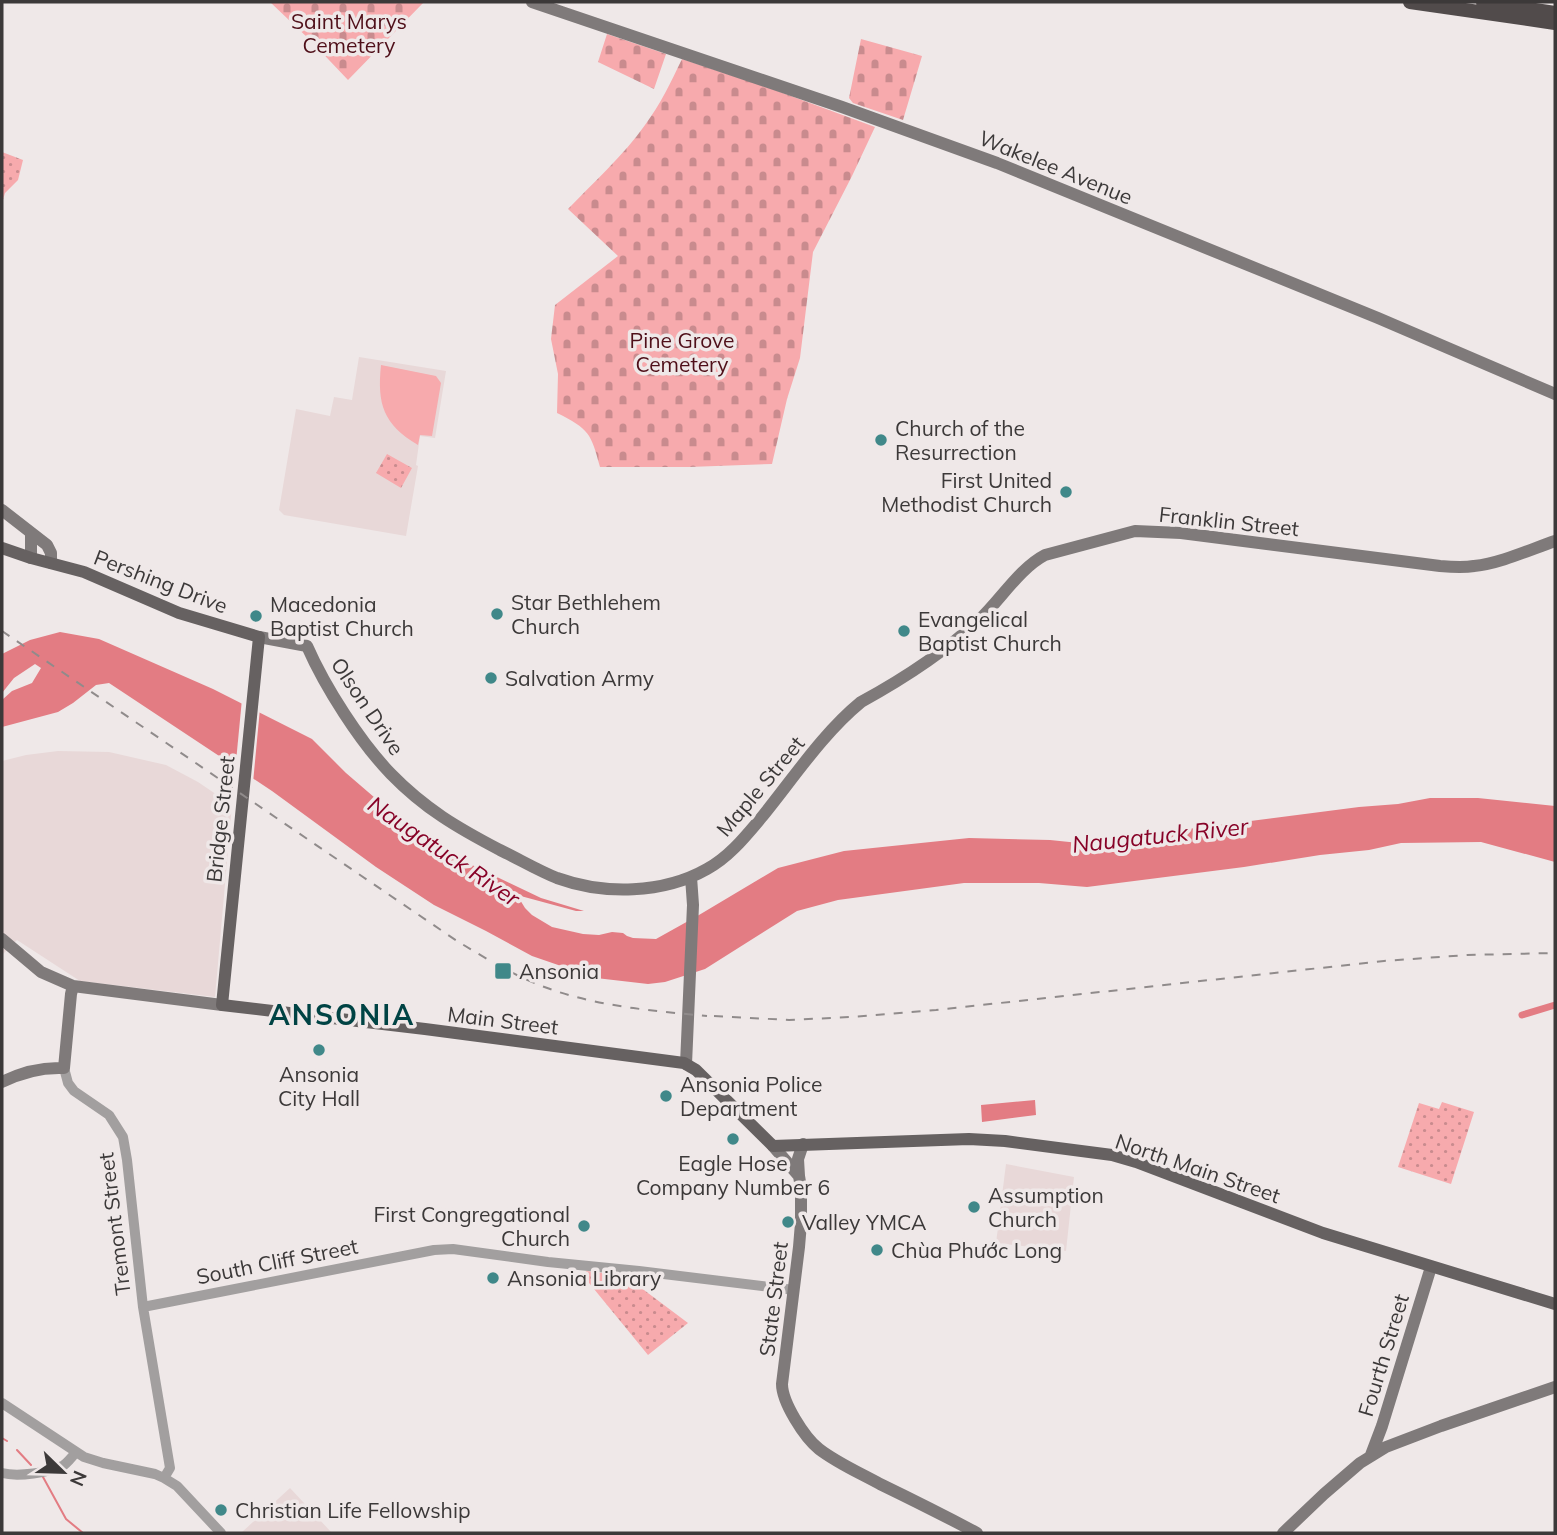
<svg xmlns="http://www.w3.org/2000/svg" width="1557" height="1535" font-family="Mulish,sans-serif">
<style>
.built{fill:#e8d8d8}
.cemetery{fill:url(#cemetery-stones)}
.park{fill:url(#park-dots)}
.garden{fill:#f7aaad}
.water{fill:#e37c83}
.pier{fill:#efe8e8}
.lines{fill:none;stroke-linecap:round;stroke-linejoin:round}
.stream{stroke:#e37c83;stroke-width:2}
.canal{stroke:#e37c83;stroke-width:7}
.tertiary{stroke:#a29f9f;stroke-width:10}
.secondary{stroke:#7f7a7a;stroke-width:12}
.primary{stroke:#666161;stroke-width:12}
.motorway{stroke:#514b4b;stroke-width:14}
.rail{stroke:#908b8b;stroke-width:2;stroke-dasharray:9 9;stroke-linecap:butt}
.poi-dot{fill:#408889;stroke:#efe8e8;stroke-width:2.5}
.labels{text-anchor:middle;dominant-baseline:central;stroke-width:7;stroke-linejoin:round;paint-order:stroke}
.park-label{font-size:21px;fill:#4f0f19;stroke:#efe8e8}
.street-label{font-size:21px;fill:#3c3939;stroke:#efe8e8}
.poi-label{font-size:21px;fill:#3c3939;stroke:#efe8e8;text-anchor:start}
.water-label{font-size:23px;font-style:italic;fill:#870227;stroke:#efe8e8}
.district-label{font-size:28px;font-weight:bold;letter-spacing:2px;fill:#004344;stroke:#efe8e8}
</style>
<defs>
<pattern id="cemetery-stones" width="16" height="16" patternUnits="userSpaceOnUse" patternTransform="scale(1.75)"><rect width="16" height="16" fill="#f7aaad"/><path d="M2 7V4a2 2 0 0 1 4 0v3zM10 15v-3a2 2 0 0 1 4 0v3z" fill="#c98b8e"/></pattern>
<pattern id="park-dots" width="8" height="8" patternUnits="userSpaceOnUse" patternTransform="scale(1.75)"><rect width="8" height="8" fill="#f7aaad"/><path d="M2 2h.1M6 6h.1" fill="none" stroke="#c98b8e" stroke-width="1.8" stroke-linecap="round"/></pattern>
</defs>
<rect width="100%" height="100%" fill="#efe8e8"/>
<!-- built -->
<path class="built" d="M359,357L446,371L435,438L420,436L416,465L418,466L406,536L284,515L279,510L296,409L330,416L334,397L352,400Z
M58,751L109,752L166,765L198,782L232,805L215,997L80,981L17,940L2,955V761L26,755Z
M1006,1164L1074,1177L1066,1251L996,1243Z
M290,1488L332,1533H241Z"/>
<!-- cemetery -->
<path class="cemetery" d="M270,2H424L348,80L310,40Z
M607,34L666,54L654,89L598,62Z
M861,39L922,56L903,120L853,103L849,98Z
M682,59L772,89L875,127L852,176L813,252L800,358L787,399L772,464L689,467H600C591,433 589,429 557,413L558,374L551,339L555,305L618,256L568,209C594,182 623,156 645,125C660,105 671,82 682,59Z"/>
<!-- park -->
<path class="park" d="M2,152L23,160L18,180L5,193L2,203Z
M387,454L412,468L401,488L376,473Z
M1442,1102L1474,1112L1451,1184L1398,1167L1419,1103L1439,1109Z
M586,1271L624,1275L688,1323L648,1355L585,1278Z"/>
<!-- garden -->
<path class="garden" d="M381,365L436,376L441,383L432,436L420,435L418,445C383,424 377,404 381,365Z"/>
<!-- water -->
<path class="water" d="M60,632L99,639L213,689L312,739L346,773L396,816L424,837L474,866L541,898L584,911H576L517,895L525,908L532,915L552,927L583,934L599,935L612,932L623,933L627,936L633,938L656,939L699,915L778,868L844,851L969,838L1050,840L1079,843L1359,807L1398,804L1430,798H1478L1555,806V862L1481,842L1401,843L1369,850L1320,855L1244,867L1087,887L1039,883H964L838,900L797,911L705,969L665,982L648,984L596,978L532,956L486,931L434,905L376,867L272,791L109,683L96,685L73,703L58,712L2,727V700L12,691L32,683L41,668L35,664L14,678L2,693V654L30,640Z
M1035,1100L1036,1115L982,1122L981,1105Z"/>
<!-- pier -->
<path class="pier" d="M242,699L260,708L253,783L235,772Z"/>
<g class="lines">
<!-- stream -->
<path class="stream" d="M2,1438L7,1441
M17,1450L31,1465
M43,1477L66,1519L83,1533"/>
<!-- canal -->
<path class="canal" d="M1522,1015L1555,1005"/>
<!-- tertiary -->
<path class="tertiary" d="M64,1068L68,1083L74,1091L109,1115L123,1137L127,1160L143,1307L170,1468L164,1478
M143,1307L434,1250L453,1249L548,1262L639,1271L794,1290
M2,1403L84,1457L103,1463L155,1474L164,1478L177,1486L221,1533
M2,1473C17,1477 50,1473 64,1465C69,1461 72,1457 76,1452"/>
<!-- secondary -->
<path class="secondary" d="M532,2L842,107L997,163L1378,318L1555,394
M2,510L47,545L51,553V563
M31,534V558
M259,637L307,646C325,687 360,742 391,774C425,809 458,828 500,850C519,859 537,870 557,878C604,895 663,894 707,869C729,857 745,837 761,818C793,779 822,734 861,702C903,679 945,652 980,619C1001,599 1020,568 1045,555L1135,531L1181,533L1440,566C1451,567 1463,568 1474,566C1501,563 1529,550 1555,541
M2,939L41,972L73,986L222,1005
M686,1064L693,905L691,877
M2,1082C22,1072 42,1067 64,1068L71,994L73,986
M773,1146L799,1176L801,1188V1223L799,1247L782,1384C782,1402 804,1437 819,1449C837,1463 860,1473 880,1484C913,1500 945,1516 977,1533
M799,1176L798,1159L803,1144
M1371,1455L1382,1426L1431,1267
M1283,1533L1324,1494L1360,1463L1386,1447L1441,1426L1555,1387"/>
<!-- primary -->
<path class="primary" d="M2,548L31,558L84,572L179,613L259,637L222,1005L425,1029L684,1063L696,1070L773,1146L969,1139L1005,1141L1112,1155L1136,1162L1323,1233L1555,1304"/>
<!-- motorway -->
<path class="motorway" d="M1410,2L1555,23
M1483,2L1555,13"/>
<!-- rail -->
<path class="rail" d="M2,631L457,941C487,959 519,979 553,990C602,1007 656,1011 707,1016
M714,1016L789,1020L851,1017L936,1010L1384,961L1467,955L1555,953"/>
</g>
<!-- markers -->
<g class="poi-dot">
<circle cx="881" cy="440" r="7"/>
<circle cx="1066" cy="492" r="7"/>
<circle cx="497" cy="614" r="7"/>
<circle cx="256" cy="616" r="7"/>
<circle cx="904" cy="631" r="7"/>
<circle cx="491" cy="678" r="7"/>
<rect x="494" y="962" width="18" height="18" rx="3.5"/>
<circle cx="319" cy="1050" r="7"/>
<circle cx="666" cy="1096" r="7"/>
<circle cx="733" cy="1139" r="7"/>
<circle cx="974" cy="1207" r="7"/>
<circle cx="788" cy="1222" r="7"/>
<circle cx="584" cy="1226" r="7"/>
<circle cx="877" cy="1250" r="7"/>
<circle cx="493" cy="1278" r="7"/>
<circle cx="221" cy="1510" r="7"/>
</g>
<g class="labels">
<!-- park labels -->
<g class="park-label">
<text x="349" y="21">Saint Marys<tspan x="349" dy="24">Cemetery</tspan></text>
<text x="682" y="340">Pine Grove<tspan x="682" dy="24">Cemetery</tspan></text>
</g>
<!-- street labels -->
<g class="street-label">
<text transform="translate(1056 167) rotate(22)">Wakelee Avenue</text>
<text transform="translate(1229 521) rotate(6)">Franklin Street</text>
<text transform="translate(161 581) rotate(21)">Pershing Drive</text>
<text transform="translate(368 706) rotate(56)">Olson Drive</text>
<text transform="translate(760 786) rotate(-50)">Maple Street</text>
<text transform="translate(220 819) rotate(-84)">Bridge Street</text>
<text transform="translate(503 1020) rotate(7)">Main Street</text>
<text transform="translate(1198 1168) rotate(19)">North Main Street</text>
<text transform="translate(114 1224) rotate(-97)">Tremont Street</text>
<text transform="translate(277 1261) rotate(-11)">South Cliff Street</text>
<text transform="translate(773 1299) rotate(-83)">State Street</text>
<text transform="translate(1383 1355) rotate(-73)">Fourth Street</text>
</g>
<!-- poi labels -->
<g class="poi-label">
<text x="895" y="428">Church of the<tspan x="895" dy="24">Resurrection</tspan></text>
<text x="1052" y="480" text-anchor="end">First United<tspan x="1052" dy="24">Methodist Church</tspan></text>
<text x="511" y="602">Star Bethlehem<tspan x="511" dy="24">Church</tspan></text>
<text x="270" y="604">Macedonia<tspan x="270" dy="24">Baptist Church</tspan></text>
<text x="918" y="619">Evangelical<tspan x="918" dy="24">Baptist Church</tspan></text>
<text x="505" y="678">Salvation Army</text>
<text x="519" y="971">Ansonia</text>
<text x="319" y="1074" text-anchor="middle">Ansonia<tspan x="319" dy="24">City Hall</tspan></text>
<text x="680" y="1084">Ansonia Police<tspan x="680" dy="24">Department</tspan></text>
<text x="733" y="1163" text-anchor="middle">Eagle Hose<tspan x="733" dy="24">Company Number 6</tspan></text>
<text x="988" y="1195">Assumption<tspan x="988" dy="24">Church</tspan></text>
<text x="570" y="1214" text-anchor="end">First Congregational<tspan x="570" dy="24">Church</tspan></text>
<text x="802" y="1222">Valley YMCA</text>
<text x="891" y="1250">Chùa Phước Long</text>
<text x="507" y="1278">Ansonia Library</text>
<text x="235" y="1510">Christian Life Fellowship</text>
</g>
<!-- water labels -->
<g class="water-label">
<text transform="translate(1160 835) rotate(-6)">Naugatuck River</text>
<text transform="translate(444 851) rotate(34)">Naugatuck River</text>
</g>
<!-- district labels -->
<g class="district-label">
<text x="342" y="1014">ANSONIA</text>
</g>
</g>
<!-- border -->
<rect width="1557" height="1535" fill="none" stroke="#3c3939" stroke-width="7"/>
<!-- north arrow -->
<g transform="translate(63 1472) rotate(113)" stroke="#efe8e8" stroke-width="5" paint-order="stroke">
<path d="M0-5L12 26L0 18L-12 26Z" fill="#3c3939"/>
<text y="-10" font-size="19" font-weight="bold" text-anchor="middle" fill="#3c3939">N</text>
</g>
</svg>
